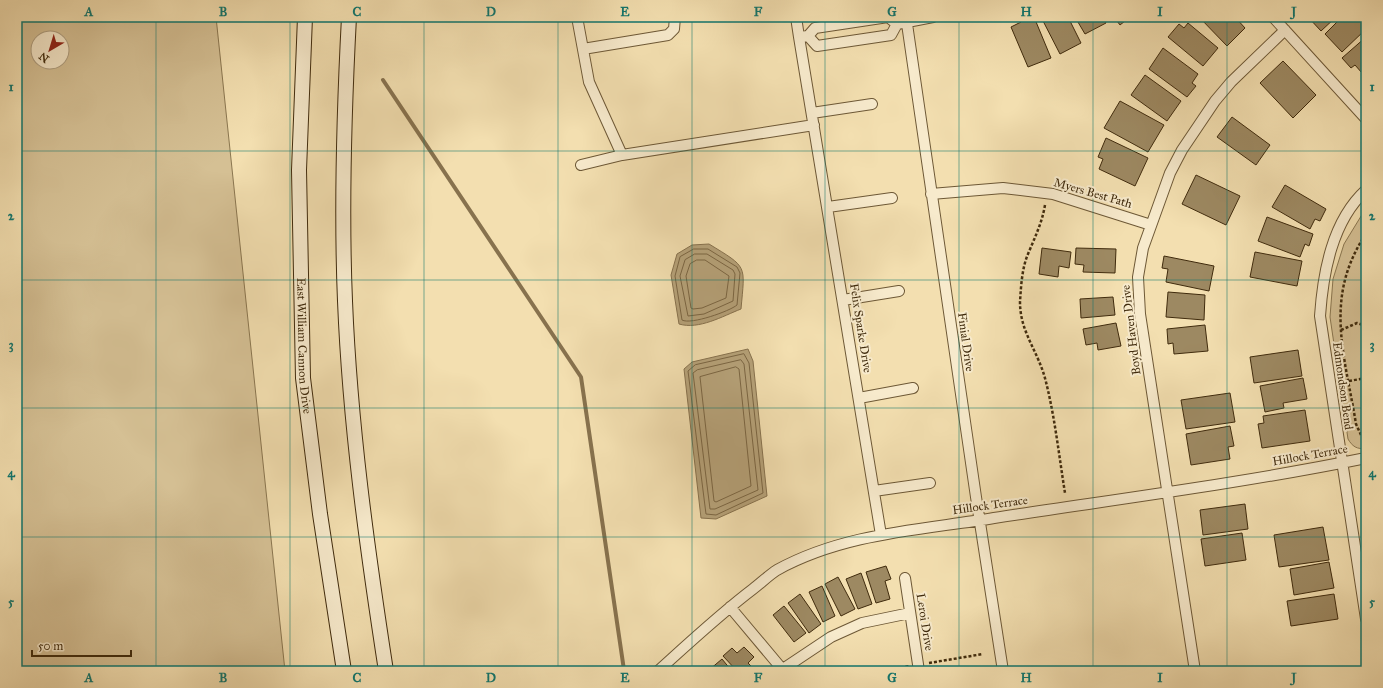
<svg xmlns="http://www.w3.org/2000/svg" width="1383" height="688" font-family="'IM FELL Great Primer',serif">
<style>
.green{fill:#d5c094;stroke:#8a7650;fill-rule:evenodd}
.water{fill:#b6a279;stroke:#87724e}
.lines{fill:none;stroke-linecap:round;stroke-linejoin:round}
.shore{stroke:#7b6643;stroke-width:1}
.stream{stroke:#87724e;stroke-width:4}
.building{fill:#9d8962;stroke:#402b0d}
.street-casing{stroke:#6d5836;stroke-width:12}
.secondary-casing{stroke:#402b0d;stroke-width:16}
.path{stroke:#402b0d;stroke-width:2.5;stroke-dasharray:3 2;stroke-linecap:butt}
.street{stroke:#f7eacc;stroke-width:10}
.secondary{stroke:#f7eacc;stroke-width:14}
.grid{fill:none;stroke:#0f766e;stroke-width:1;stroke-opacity:0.55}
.labels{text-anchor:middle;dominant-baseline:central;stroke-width:4;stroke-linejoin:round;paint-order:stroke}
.street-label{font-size:12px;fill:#402b0d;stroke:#f7eacc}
.neatline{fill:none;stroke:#0f766e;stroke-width:1.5}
.grid-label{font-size:13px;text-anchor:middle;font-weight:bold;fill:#0f766e}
</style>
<rect width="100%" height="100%" fill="#f3dfb0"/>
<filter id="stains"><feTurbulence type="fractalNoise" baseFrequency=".005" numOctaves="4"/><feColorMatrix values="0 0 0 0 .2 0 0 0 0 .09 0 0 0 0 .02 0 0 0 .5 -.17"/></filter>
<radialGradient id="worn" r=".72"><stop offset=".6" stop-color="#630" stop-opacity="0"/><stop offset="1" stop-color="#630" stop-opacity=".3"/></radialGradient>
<!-- green -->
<path class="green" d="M17,17H216L285,671H17ZM38,38H62V62H38Z
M1366,208V448C1357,450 1352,446 1348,439L1330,317L1333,279L1344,244Z"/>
<!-- water -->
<path class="water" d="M709,244C748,268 745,264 741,309C723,316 699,330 679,324L671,275L677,254L692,245Z
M748,349L753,361L767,496L716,519L701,518L684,369L692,362Z"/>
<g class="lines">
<!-- shore -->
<path class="shore" d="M694,249H708L737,267L740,273L737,305C730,311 691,325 682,320L675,276L680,257Z
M695,254H707L733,270L735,274L733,301L704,314L688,316L680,276L685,260Z
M697,260H705L729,276L726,298L702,308L693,309L691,308L686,276L690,264Z
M744,354L749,363L763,493L716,515L706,514L688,371L695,365Z
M741,360L744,364L758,490L715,509H710L693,373L697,370Z
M736,367L739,369L751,486L716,502L714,501L700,377Z"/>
<!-- stream -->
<path class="stream" d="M383,80L581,377L624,670"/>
</g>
<!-- building -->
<path class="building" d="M1023,17H1034L1051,58L1028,67L1011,27L1021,22L1019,18Z
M1041,17H1068L1081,43L1060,54Z
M1075,17H1103L1106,23L1085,34Z
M1114,17H1130L1120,25Z
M1199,17H1235L1245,28L1227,46Z
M1308,17H1336L1321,31Z
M1342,17H1366V29L1342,52L1325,34Z
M1188,23L1218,48L1203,66L1168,37L1179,24L1184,28Z
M1366,37V70L1362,73L1355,65L1351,68L1342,58Z
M1163,48L1198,74L1192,83L1196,86L1187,97L1149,69Z
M1283,61L1316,95L1293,118L1260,83Z
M1145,75L1181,101L1167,121L1131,95Z
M1120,101L1164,125L1148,152L1104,128Z
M1232,117L1270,145L1256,165L1217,137Z
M1106,138L1148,158L1135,186L1099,169L1103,159L1098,157Z
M1196,175L1240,196L1226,225L1182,204Z
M1285,185L1326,209L1320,221L1315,219L1310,229L1272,207Z
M1267,217L1313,234L1309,246L1305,244L1300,257L1258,241Z
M1042,248L1071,252L1069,268L1059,266L1058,277L1039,274Z
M1076,248L1116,249L1115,273L1083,272L1084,265L1075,264Z
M1255,252L1302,261L1297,286L1250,277Z
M1164,256L1214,266L1209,291L1166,282L1168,269L1162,268Z
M1168,292L1205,295L1204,320L1166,317Z
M1113,297L1115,315L1081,318L1080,299Z
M1116,323L1121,346L1098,350L1097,343L1086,345L1083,329Z
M1205,325L1208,351L1174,354L1173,343L1168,344L1167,329Z
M1298,350L1302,376L1254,383L1250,357Z
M1303,378L1307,399L1283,403L1284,408L1265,412L1260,386Z
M1230,393L1235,422L1186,429L1181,400Z
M1305,410L1310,441L1262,448L1258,424L1264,423L1263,416Z
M1230,426L1234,446L1228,447L1230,459L1191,465L1186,434Z
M1245,504L1248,529L1203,535L1200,510Z
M1323,527L1329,560L1279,567L1274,535Z
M1242,533L1246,560L1205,566L1201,539Z
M1329,562L1334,588L1294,595L1290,569Z
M886,566L891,579L885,581L890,599L876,603L866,572Z
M861,573L872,604L858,609L846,579Z
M838,577L855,609L841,616L825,584Z
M822,586L835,616L823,622L809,592Z
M800,594L821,624L809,633L788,603Z
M1334,594L1338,619L1291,626L1287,601Z
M784,606L806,633L794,642L773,615Z
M744,647L754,657L748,663L756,671H737L723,656L732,648L737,653Z
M722,659L731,670L709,671V670Z"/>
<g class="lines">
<defs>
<path id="street" d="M577,17L589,82L622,155L814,125
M796,17L799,37L808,36L815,28L888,17L897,24
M906,17L976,497L1003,671
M1273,17L1366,119
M808,36L817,46L891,35L897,24L933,17
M799,37L881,535
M583,49L668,35L674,29L675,17
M812,113L872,104
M581,165L622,155
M1366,190C1332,221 1323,273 1320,316L1366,619
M931,194L1003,188L1053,194L1151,225
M828,207L892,198
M843,300L899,291
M859,398L913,388
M874,491L930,483
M905,578L919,671
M730,607L782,669
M658,671C689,643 720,614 753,589C761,583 769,575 777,570C844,533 921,530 994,518C1118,499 1243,483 1366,458
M780,671L831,637L862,623L910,613
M1195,671L1140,314L1138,277L1143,248L1170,173L1182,150L1215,101L1231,82L1285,30"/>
<g id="secondary">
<path id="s1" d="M305,17L299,170L303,378L320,514L344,671"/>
<path d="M349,17C344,112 341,206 345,301C350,425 367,548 386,671"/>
</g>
</defs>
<!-- street casing -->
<use href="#street" class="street-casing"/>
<!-- secondary casing -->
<use href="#secondary" class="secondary-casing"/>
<!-- path -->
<path class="path" d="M1045,205C1042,223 1035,237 1028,254C1022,268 1021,286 1020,302C1020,333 1039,352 1046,382C1055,418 1059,456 1065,493
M1341,330L1357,323L1366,326
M1349,381L1366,378
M1361,434L1366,427
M1361,435L1356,424C1345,356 1323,297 1366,234
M929,663L983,654
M886,671L909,666"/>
<!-- street -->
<use href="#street" class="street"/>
<!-- secondary -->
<use href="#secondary" class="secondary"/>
</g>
<!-- grid -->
<path class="grid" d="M156,17V671M290,17V671M424,17V671M558,17V671M692,17V671M825,17V671M959,17V671M1093,17V671M1227,17V671M17,151H1366M17,280H1366M17,408H1366M17,537H1366"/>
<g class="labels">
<!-- street labels -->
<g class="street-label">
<text transform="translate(1093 193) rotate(16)">Myers Best Path</text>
<text transform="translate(861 328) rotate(81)">Felix Sparke Drive</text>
<text transform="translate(1131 330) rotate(-97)">Boyd Haven Drive</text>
<text transform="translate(966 342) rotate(82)">Finial Drive</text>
<text stroke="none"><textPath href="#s1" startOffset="329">East William Cannon Drive</textPath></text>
<text transform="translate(1343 386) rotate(82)">Edmondson Bend</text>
<text transform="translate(1310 455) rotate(-10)">Hillock Terrace</text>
<text transform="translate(990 505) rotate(-8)">Hillock Terrace</text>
<text transform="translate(925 622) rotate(81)">Leroi Drive</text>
</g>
</g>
<!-- margin -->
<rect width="1383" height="688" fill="none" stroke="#f3dfb0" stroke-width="44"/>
<!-- north arrow -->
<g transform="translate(50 50) rotate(218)"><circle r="19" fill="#f7eacc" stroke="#ae9e80"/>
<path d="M0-3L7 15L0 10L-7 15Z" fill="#8f2418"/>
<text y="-6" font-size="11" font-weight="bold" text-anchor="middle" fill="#402b0d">N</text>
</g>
<!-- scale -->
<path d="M32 650v6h99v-6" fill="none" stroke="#402b0d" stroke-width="2"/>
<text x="38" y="650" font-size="12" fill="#402b0d" stroke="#f7eacc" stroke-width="3" paint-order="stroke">50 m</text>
<rect x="22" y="22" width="1339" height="644" class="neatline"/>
<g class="grid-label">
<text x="89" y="16">A</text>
<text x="223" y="16">B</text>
<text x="357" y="16">C</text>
<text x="491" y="16">D</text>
<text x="625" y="16">E</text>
<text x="758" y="16">F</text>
<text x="892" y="16">G</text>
<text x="1026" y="16">H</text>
<text x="1160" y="16">I</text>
<text x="1294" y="16">J</text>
<text x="11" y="91">1</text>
<text x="1372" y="91">1</text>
<text x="11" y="220">2</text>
<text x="1372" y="220">2</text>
<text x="11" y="349">3</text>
<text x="1372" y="349">3</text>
<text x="11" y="477">4</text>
<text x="1372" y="477">4</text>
<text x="11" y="606">5</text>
<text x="1372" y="606">5</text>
<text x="89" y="682">A</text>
<text x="223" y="682">B</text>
<text x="357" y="682">C</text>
<text x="491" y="682">D</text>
<text x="625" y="682">E</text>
<text x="758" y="682">F</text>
<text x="892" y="682">G</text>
<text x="1026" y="682">H</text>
<text x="1160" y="682">I</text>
<text x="1294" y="682">J</text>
</g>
<rect width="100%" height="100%" filter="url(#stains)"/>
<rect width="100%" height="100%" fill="url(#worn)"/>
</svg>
